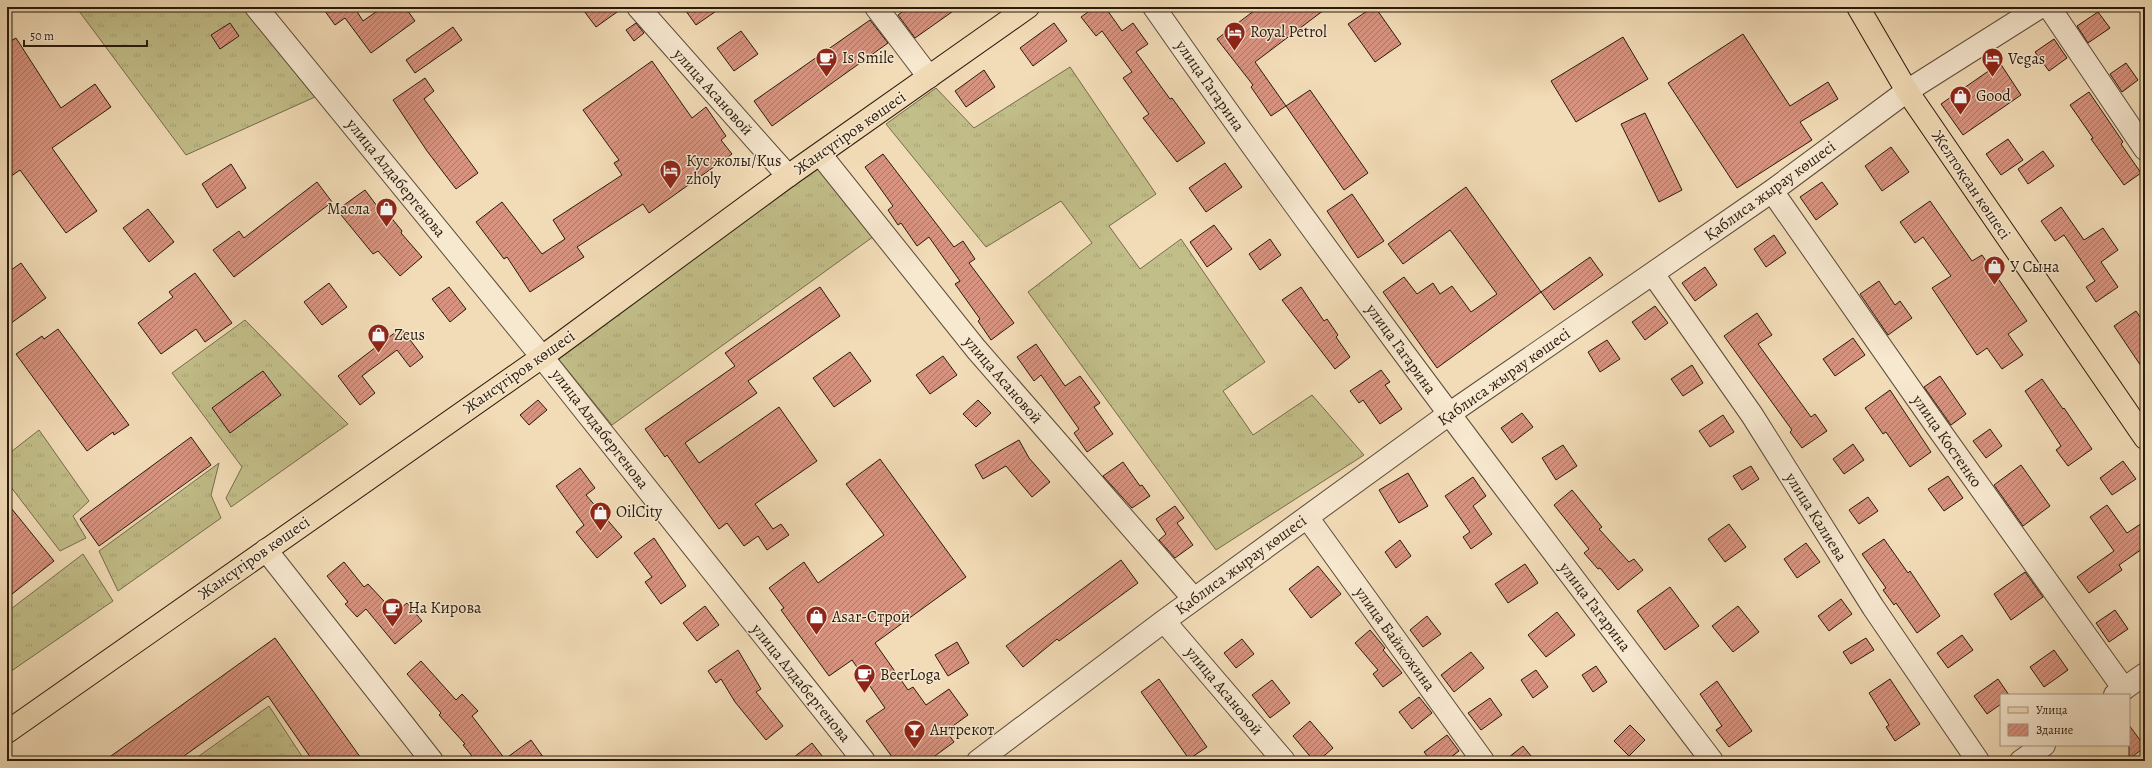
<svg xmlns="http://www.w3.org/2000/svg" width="2152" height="768" font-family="Alegreya,serif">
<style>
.grass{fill:url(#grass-tufts);stroke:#766c4b}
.building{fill:url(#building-hatch);stroke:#291a0d}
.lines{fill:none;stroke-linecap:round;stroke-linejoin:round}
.minor-casing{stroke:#5b4a38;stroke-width:24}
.major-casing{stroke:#291a0d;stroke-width:24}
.minor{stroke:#f7e8d0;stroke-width:22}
.major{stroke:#f2dcb7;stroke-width:22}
.labels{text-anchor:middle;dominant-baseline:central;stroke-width:3;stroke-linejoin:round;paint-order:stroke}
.poi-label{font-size:16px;fill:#291a0d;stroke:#f7e8d0;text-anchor:start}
.street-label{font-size:16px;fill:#291a0d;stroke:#f7e8d0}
</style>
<defs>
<pattern id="grass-tufts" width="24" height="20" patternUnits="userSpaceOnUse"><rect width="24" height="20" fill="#c2be89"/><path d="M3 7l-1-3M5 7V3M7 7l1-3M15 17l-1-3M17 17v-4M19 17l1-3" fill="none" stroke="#a7a375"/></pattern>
<pattern id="building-hatch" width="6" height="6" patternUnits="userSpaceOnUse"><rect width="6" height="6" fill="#d79380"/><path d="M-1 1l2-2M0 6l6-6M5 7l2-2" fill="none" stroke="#ae7767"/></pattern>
</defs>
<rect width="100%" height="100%" fill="#f2dcb7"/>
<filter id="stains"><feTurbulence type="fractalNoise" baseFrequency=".005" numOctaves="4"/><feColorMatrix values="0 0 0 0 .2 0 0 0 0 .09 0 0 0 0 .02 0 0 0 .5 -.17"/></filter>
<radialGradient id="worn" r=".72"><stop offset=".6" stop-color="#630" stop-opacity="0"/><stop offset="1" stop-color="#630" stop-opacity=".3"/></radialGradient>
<!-- grass -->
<path class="grass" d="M76,7H242L315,97L186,155Z
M1070,67L1156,194L1109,226L1140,269L1181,239L1265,362L1223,391L1253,435L1312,395L1364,455L1216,550L1028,292L1092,243L1061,201L986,247L886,124L936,88L974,128Z
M819,166L877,234L612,425L557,357Z
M245,320L348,424L231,507L226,498L242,467L172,373Z
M39,430L89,501L73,516L86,538L60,551L7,482V455Z
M219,463L211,495L221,518L118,591L99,551Z
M83,554L113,601L7,674V612Z
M269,706L305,761H192Z"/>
<!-- building -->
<path class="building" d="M322,7H360L356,10L363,21L383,7H405L415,21L371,53L345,18L335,25Z
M581,7H624L596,27Z
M683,7H722L696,25Z
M909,7H959L915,38L898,15Z
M1095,7H1105L1122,31L1133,23L1148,44L1136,52L1170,99L1172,98L1205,143L1177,162L1143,118L1149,114L1123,78L1132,72L1102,31L1096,36L1081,17Z
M1259,7H1328L1255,62L1286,106L1271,116L1251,87L1253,85L1217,39Z
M1373,7H1375L1401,44L1375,62L1348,24Z
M2098,12L2110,28L2088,43L2077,26Z
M870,20L888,43L772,126L754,101Z
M230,23L239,36L220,49L211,35Z
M636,23L644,33L634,41L626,30Z
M1054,23L1067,41L1033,66L1020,48Z
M453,27L462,40L415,73L406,60Z
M741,31L758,54L734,71L717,48Z
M1743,34L1790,106L1828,82L1838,99L1800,122L1812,140L1737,188L1668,83Z
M1623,37L1648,79L1576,122L1551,81Z
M16,38L61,108L95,84L111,107L52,148L97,211L66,233L20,170L7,179V43Z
M2054,39L2067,58L2049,71L2035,52Z
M652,61L692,118L706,107L726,136L721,140L732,154L649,213L643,204L577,247L584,257L530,292L507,257L504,259L476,222L502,202L542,254L565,239L553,220L622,175L614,163L619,160L583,110Z
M2000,63L2021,95L1963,135L1941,104Z
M2126,63L2138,80L2122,92L2110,74Z
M984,70L995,87L966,107L955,91Z
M425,78L434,91L424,99L478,173L456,189L427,151L393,100Z
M1310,90L1368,173L1344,190L1286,106Z
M2089,92L2123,142L2121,144L2141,173L2124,185L2091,139L2093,138L2070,105Z
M1645,113L1682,190L1659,202L1621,124Z
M2008,139L2023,160L2001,175L1986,154Z
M1891,147L1909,172L1882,191L1865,166Z
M2043,151L2054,166L2028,184L2018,169Z
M883,154L954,247L963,241L975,259L969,263L1014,323L991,340L978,321L980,319L955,284L960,281L929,237L917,246L901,223L898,225L888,210L893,206L865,167Z
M1225,163L1242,187L1206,212L1189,188Z
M231,164L246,188L217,208L202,184Z
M317,182L332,202L234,277L213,250L239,231L244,238Z
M1822,182L1838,204L1816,220L1800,197Z
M1466,187L1541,292L1437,368L1383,292L1404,277L1417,294L1433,283L1440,294L1452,286L1471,312L1497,294L1450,230L1403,264L1388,244Z
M365,190L386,218L389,215L402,231L401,233L422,257L400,276L378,251L373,254L337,210Z
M1352,194L1384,241L1358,258L1327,211Z
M1930,201L1972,261L1982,255L2027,321L2008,334L2023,355L2002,369L1987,348L1977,355L1932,288L1951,276L1923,237L1915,243L1900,222Z
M2061,207L2084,240L2103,228L2118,250L2101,262L2118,287L2096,302L2086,287L2095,281L2064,235L2055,241L2041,221Z
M148,209L174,242L149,262L123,228Z
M1214,225L1232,249L1207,267L1190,242Z
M1774,235L1786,253L1766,267L1754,249Z
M1270,239L1281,255L1260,270L1249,254Z
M1590,257L1603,275L1554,310L1541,292Z
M21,263L46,298L7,326V273Z
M1705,267L1717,285L1695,301L1682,283Z
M195,273L232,323L205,342L196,329L161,354L138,323L173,297L169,292Z
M1879,281L1895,305L1900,301L1912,318L1888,335L1860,294Z
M329,283L347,307L322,325L304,302Z
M449,287L466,309L450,322L432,299Z
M820,287L840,316L748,381L757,393L685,443L699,463L779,407L817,461L755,504L773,529L781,524L789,535L767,550L758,536L744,546L727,523L719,529L667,455L665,457L645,429L735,366L725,353Z
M1301,287L1324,321L1327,319L1338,335L1336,337L1350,357L1335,369L1282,300Z
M1655,306L1668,323L1645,340L1632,322Z
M2136,311L2145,324V372L2114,326Z
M1757,313L1772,335L1758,344L1811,417L1815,414L1827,431L1802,448L1790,432L1792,430L1724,336Z
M401,328L423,357L410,367L397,350L362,376L375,393L360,405L338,376Z
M58,329L129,425L114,435L113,432L87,451L16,354L42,336L44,339Z
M1853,338L1865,355L1835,376L1823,359Z
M1607,340L1620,359L1600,372L1588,352Z
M1036,344L1065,386L1080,376L1100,403L1094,407L1113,434L1087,452L1074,433L1079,429L1041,375L1034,381L1017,357Z
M850,352L871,381L834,407L813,378Z
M943,356L957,375L930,394L916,375Z
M1692,365L1703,383L1683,396L1671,379Z
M1381,370L1390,382L1385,385L1402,409L1380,424L1363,400L1359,403L1350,391Z
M263,371L281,395L230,433L212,408Z
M1940,376L1966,414L1951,425L1924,387Z
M2042,379L2063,409L2064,408L2092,449L2068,466L2056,450L2061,446L2025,391Z
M1890,390L1931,452L1910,467L1886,432L1883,434L1865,408Z
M538,400L547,410L529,425L520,415Z
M978,400L991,413L976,427L963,414Z
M1522,413L1533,427L1512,443L1501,428Z
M1723,415L1734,432L1710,447L1699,431Z
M1990,429L2002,446L1986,458L1973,441Z
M191,437L211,465L99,546L80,519Z
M1019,440L1029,458L1050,482L1032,497L1006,466L983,479L975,465Z
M1853,444L1864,460L1844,474L1833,459Z
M1563,445L1577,466L1556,480L1542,458Z
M880,459L966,577L875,643L908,690L913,687L926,705L949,689L968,715L946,731L954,742L928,761H895L866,721L885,708L852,660L829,676L781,610L784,608L769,588L804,562L818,583L884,535L846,484Z
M2123,461L2136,479L2112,495L2100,478Z
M1123,462L1140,486L1142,485L1150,496L1132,508L1103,476Z
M2021,465L2050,506L2023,526L1994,485Z
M1751,466L1759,479L1742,490L1733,476Z
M580,468L595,488L586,495L622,537L597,558L576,532L584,525L556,486Z
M1408,473L1428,506L1399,523L1379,490Z
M1948,476L1963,498L1944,511L1928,489Z
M1473,477L1486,496L1473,506L1492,534L1471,549L1463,537L1470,532L1445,496Z
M1572,490L1602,527L1599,529L1629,562L1634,559L1643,570L1618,590L1600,568L1598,569L1584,553L1589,549L1554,505Z
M1868,497L1878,511L1859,524L1849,510Z
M7,503L54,561L7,598Z
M2107,505L2127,533L2145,521V547L2119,565L2122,570L2089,593L2077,577L2114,551L2090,517Z
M1175,506L1184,518L1177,523L1193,545L1175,558L1159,540L1166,534L1156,519Z
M1729,524L1746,547L1725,562L1708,539Z
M654,538L686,586L661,604L645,582L652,577L634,553Z
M1884,539L1908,573L1910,571L1940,616L1917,633L1896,603L1894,605L1883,590L1886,588L1862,554Z
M1400,540L1411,556L1396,568L1385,552Z
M1806,543L1820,562L1797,578L1784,559Z
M1121,560L1138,583L1059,641L1057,639L1023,667L1006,646Z
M344,562L364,587L368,584L395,613L407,603L422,621L395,644L366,609L357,617L345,604L348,602L327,576Z
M1525,564L1538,583L1508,603L1495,584Z
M1318,566L1341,594L1311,618L1289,589Z
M2025,572L2043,597L2011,620L1994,594Z
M1670,587L1699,626L1665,650L1637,611Z
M1841,599L1852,614L1829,631L1818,616Z
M705,606L719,625L697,641L683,623Z
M1738,606L1759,632L1733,652L1712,626Z
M2115,610L2128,629L2109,642L2096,623Z
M1557,612L1575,635L1546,657L1528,635Z
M1427,616L1441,634L1423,647L1410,630Z
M1370,630L1385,648L1383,650L1402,673L1383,687L1373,674L1378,670L1355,643Z
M1962,635L1973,650L1948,668L1937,653Z
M275,638L363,761H313L268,696L177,761H104Z
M1866,638L1874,650L1851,664L1843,652Z
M1242,639L1254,654L1236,668L1224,653Z
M957,642L969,663L948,676L935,655Z
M738,650L761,689L756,692L783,726L766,740L735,702L721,679L716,683L708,671Z
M2054,650L2068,670L2044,687L2030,667Z
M1471,652L1484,668L1454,692L1441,675Z
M421,661L456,700L462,694L478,711L472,716L505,759L531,740L546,761H476L463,745L465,744L439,715L441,713L407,674Z
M1596,666L1607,682L1593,692L1582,675Z
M1536,670L1548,687L1533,698L1521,680Z
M1159,679L1207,747L1189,759L1141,692Z
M1890,679L1920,724L1895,741L1886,727L1889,725L1869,693Z
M1998,679L2009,695H2001V704L1987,714L1974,696Z
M1272,680L1290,703L1270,718L1252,695Z
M1717,681L1752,731L1729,747L1716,730L1722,726L1700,694Z
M1419,697L1432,713L1412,729L1399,712Z
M1490,698L1502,715L1481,730L1468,713Z
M1310,721L1333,748L1318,761H1314L1293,736Z
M1630,725L1645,740L1629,756L1614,741Z
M2129,725L2145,747L2129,759Z
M1447,735L1459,751L1446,761H1431L1424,752Z
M812,743L826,761H789Z
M1523,746L1535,761H1504Z"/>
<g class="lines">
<defs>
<path id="minor" d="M256,7L542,357L864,761
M638,7L788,176
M876,7L929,77
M1154,7C1333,264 1523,512 1712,761
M2049,7L2145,149
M820,154L976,349L1194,599
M1772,191L1937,427L2124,689
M1653,274L1752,415L1873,607L1978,761
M1307,517L1483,761
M266,550L432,761
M1164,621L1284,761
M2115,695L2145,674
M978,761L1164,621L1449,414L1772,191L1907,91L2040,7
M2021,761L2044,745"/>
<path id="major" d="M1858,7L1907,91L2145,438
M7,732L542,357L788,176L1028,7"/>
</defs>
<!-- minor casing -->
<use href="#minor" class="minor-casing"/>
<!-- major casing -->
<use href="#major" class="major-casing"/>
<!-- minor -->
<use href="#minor" class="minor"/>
<!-- major -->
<use href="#major" class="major"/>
</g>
<!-- icons -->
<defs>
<symbol id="hotel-pin" viewBox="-11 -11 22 30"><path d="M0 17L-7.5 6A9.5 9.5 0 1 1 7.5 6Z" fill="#8f2418" stroke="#f7e8d0"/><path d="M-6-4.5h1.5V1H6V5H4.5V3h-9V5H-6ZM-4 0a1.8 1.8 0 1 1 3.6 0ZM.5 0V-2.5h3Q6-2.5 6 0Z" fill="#fff"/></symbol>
<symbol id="cafe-pin" viewBox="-11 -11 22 30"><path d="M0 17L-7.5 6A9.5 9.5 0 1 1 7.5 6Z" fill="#8f2418" stroke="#f7e8d0"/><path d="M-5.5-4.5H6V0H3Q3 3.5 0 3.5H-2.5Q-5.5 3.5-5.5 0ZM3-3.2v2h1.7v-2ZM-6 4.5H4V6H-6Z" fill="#fff"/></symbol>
<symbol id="shop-pin" viewBox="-11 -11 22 30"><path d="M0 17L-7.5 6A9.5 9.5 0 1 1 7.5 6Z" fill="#8f2418" stroke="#f7e8d0"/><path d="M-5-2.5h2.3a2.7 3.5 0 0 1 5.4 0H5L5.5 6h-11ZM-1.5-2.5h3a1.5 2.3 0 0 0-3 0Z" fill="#fff"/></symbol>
<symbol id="bar-pin" viewBox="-11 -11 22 30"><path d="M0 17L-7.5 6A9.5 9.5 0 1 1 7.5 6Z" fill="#8f2418" stroke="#f7e8d0"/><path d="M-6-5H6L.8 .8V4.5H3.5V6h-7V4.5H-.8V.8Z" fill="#fff"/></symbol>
</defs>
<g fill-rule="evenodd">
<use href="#hotel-pin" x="1222" y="20" width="25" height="34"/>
<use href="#cafe-pin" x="814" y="46" width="25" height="34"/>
<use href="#hotel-pin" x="1980" y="46" width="25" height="34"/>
<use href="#shop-pin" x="1948" y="84" width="25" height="34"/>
<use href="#hotel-pin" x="658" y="158" width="25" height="34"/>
<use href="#shop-pin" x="374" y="196" width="25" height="34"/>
<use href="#shop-pin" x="1982" y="254" width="25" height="34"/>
<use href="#shop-pin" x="366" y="322" width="25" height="34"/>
<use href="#shop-pin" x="588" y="500" width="25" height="34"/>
<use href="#cafe-pin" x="380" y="596" width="25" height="34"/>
<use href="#shop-pin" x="804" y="604" width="25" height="34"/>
<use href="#cafe-pin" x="852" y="662" width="25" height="34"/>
<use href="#bar-pin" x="902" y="718" width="25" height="34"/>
</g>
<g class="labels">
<!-- poi labels -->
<g class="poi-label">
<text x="1250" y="32">Royal Petrol</text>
<text x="842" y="58">Is Smile</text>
<text x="2008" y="59">Vegas</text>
<text x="1976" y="96">Good</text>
<text x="686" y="161">Кус жолы/Kus<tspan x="686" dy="18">zholy</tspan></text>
<text x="370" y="209" text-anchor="end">Масла</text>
<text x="2010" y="267">У Сына</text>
<text x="394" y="335">Zeus</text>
<text x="616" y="512">OilCity</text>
<text x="408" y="608">На Кирова</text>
<text x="832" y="617">Asar-Строй</text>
<text x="880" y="675">BeerLoga</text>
<text x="930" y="730">Антрекот</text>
</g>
<!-- street labels -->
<g class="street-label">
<text transform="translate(1210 86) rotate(55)">улица Гагарина</text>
<text transform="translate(713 92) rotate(48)">улица Асановой</text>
<text transform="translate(850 133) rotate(-35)">Жансүгіров көшесі</text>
<text transform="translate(396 178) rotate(51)">улица Алдабергенова</text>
<text transform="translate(1971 185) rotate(56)">Желтоқсан көшесі</text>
<text transform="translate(1770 191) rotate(-36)">Қаблиса жырау көшесі</text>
<text transform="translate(1401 349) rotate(54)">улица Гагарина</text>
<text transform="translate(519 372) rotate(-35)">Жансүгіров көшесі</text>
<text transform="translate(1504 377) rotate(-35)">Қаблиса жырау көшесі</text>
<text transform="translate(1003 380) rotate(49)">улица Асановой</text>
<text transform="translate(600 429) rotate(52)">улица Алдабергенова</text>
<text transform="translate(1947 441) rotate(55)">улица Костенко</text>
<text transform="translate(1816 517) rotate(58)">улица Калиева</text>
<text transform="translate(254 558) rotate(-35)">Жансүгіров көшесі</text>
<text transform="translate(1241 565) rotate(-36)">Қаблиса жырау көшесі</text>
<text transform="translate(1595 607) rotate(53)">улица Гагарина</text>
<text transform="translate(1395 639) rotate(54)">улица Байкожина</text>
<text transform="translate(801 683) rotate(51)">улица Алдабергенова</text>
<text transform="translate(1224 691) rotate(50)">улица Асановой</text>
</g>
</g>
<!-- margin -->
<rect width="2152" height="768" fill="none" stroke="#f2dcb7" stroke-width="24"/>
<rect x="8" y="8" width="2136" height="752" fill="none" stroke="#291a0d" stroke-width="2"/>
<rect x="12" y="12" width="2128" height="744" fill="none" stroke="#291a0d"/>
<!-- legend -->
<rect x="2000" y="694" width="130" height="52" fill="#f7e8d0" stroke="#a59682"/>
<rect x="2008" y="707" width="20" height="6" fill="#f2dcb7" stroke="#a59682"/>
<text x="2036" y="714" font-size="12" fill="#291a0d">Улица</text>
<rect x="2008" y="724" width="20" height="12" fill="url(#building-hatch)" stroke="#a59682"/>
<text x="2036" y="734" font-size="12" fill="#291a0d">Здание</text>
<!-- scale -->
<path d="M24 40v6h123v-6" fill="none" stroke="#291a0d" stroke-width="2"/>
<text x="30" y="40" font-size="12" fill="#291a0d" stroke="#f7e8d0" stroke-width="3" paint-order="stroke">50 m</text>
<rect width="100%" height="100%" filter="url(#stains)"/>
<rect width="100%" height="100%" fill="url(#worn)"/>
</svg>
